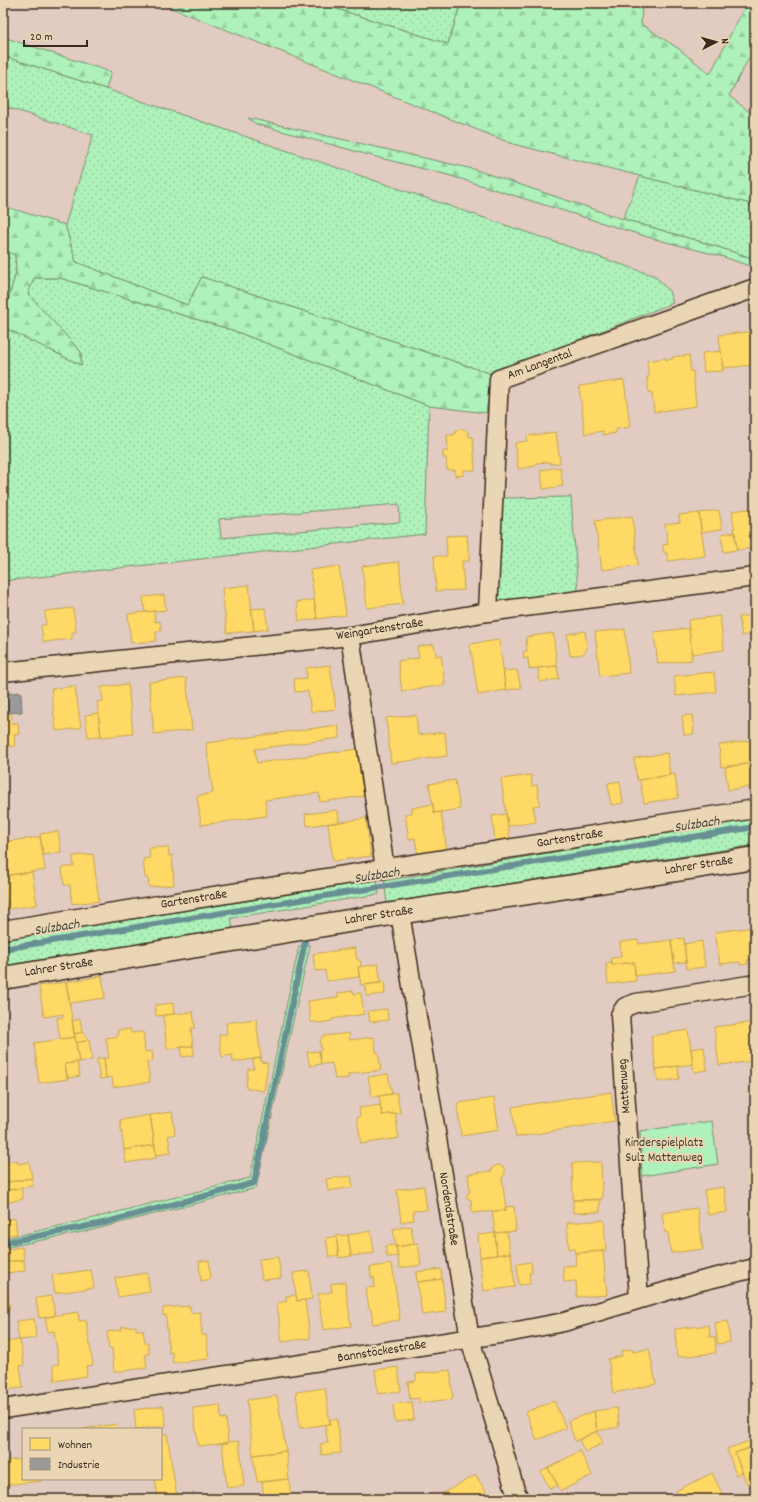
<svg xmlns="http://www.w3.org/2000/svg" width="758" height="1502" font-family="Dekko,sans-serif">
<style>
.grass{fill:url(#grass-dots);stroke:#748e6c;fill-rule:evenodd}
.forest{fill:url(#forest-firs);stroke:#748e6c}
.green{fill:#aef1ba;stroke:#748e6c}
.homes{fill:#ffd966;stroke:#c4a450}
.industry{fill:#999;stroke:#7d7874}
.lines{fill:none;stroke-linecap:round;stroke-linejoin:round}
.stream{stroke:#679094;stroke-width:6}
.minor-casing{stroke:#3b2a1e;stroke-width:21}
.tertiary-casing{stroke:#3b2a1e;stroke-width:25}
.minor{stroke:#ead6b4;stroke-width:18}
.tertiary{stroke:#ead6b4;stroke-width:22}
.labels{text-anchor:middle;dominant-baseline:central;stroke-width:4;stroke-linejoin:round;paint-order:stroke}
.street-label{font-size:13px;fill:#3b2a1e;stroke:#ead6b4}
.park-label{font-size:13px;fill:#463e2e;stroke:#ead6b4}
.water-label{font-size:14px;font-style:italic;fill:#46443c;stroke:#ead6b4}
</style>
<defs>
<pattern id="grass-dots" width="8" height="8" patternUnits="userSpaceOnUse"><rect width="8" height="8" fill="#aef1ba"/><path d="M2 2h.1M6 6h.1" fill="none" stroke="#97cf9f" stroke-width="1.8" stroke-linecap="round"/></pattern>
<pattern id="forest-firs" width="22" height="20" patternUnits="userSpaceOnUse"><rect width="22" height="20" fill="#aef1ba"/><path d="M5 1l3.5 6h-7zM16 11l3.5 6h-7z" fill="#97cf9f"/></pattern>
</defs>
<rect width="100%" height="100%" fill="#e2ccc2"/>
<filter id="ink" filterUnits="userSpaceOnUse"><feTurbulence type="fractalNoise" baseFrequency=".025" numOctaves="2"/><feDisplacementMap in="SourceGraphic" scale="8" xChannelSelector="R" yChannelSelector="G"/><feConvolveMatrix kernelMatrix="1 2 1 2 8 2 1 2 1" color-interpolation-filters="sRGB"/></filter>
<g filter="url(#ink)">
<!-- grass -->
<path class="grass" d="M318,3H461L448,44Z
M3,56L106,89L655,276L669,291L673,303L492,374L202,277L187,305L76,262L65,225L93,135L3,106Z
M640,176L755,205V259L702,242L623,219Z
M3,249L15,255L16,272L3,319Z
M34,278H60L232,330L429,406L425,534L3,581V327L81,365V352L28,294ZM399,504L400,522L221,538L219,519Z
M571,497L578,591L497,601L502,498Z
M755,818V845L387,903L384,881Z
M377,880L379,894L231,918L233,929L3,966V940Z
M310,945L256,1188L92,1230L3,1248V1239L102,1216L250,1178L299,946Z"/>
<!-- forest -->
<path class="forest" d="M159,3H318L448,44L461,3H642L641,24L679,49L710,74L747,3H755V46L729,96L755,116V205L513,144Z
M3,37L111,72L106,89L3,56Z
M248,118L473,169L623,219L702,242L755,259V268L724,257L651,238L448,175L380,158L256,124Z
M3,206L65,225L76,262L187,305L202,277L492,374L486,413L429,406L232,330L60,278H34L28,294L81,352V365L3,327V319L16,272L15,255L3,249Z"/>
<!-- green -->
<path class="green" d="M712,1121L718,1164L642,1176L640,1131Z"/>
<!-- homes -->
<path class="homes" d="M755,331V365L723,368L719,335Z
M721,351L723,371L704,372L702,353Z
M689,355L691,372L693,371L696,406L654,412L652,393L649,394L647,377H649L647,361L666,358V360L673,359L672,357Z
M624,380L630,427L616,429V433L603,435V431L585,434L579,386Z
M460,429H465L468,432L469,437H473L475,470H464V475L455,476V470H447L446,458H443V451H448L447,435H454L456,431Z
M556,432L560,463L550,464V462L536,463V466L518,469L515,443L527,441V436Z
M560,467L563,486L543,489L541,470Z
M755,508V548L737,550L732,511Z
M719,510L722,529L701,532L699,513Z
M699,513L705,556L668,561L667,553H664L663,545L668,544L665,524L680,522L679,515Z
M632,516L638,565L602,570L595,521Z
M735,532L737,550L724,552L721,534Z
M467,535L469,561H462L464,590L436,591L434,556H447L446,536Z
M399,562L403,604L367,608L362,566Z
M339,566L346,615L317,619L310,570Z
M5,584L7,601L3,602V585Z
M249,585L254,631L227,633L222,588Z
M164,595L166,610L145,612L143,597Z
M314,600L317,619L299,621L297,602Z
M73,608L76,632H72V639L43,642L41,625H46L45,611Z
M265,608L268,629L254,631L251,609Z
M154,611L155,622L160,621L161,631H156V641L131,643L128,614Z
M720,616L724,650L692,654L688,620Z
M749,616L752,634L742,636L739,617Z
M689,628L692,660L658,664L654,632Z
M625,629L629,673L600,676L595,632Z
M585,631L587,649L583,654L570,656L567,634Z
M553,633L557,666L529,669L528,658L524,659L523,652L527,651L526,637Z
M499,640L506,690L478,695L470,644Z
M434,644L436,656L441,655L445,685L402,691L398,661L419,658L417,647Z
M330,665L336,709L311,712L308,691L295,692L294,679L307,678L306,668Z
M557,666L559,679L540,682L538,668Z
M517,670L521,688L506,690L503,671Z
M714,672L716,692L676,696L674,676Z
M186,678L192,730L154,734L149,682Z
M128,684L133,734L101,737L97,702L103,701L101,687Z
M75,686L81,728L56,731L51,689Z
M11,713L12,724L18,723L19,734H14L15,746L3,747V714Z
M98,713L101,736L88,737L85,715Z
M416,715L418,735L445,732L447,756L391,763L386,718Z
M692,715L694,734L684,735L682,716Z
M338,725L340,738L255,749L257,763L357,749L364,796L320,802L319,793L265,800L267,816L201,825L197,796L213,793L206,743Z
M753,740L755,763L721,767L719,745Z
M667,753L670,775L637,780L634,758Z
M755,763V786L728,790L725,767Z
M675,774L678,798L644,803L640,780Z
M531,775L532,786L537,785L540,805L533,806L536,822L508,826L501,779Z
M455,780L460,809L434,813L429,784Z
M620,781L623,803L611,805L608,783Z
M433,804L434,813L441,812L447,851L418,856L415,838L409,839L405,814L412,813V808Z
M338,810L339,822L307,826L305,814Z
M506,814L510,839L495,841L492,816Z
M366,818L371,856L333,861L328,824Z
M58,831L61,852L43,855L40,834Z
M40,837L45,870L3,876V842Z
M168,847L169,856L172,855L174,885L149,887L148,878H145L143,859L150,858L149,848Z
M93,854L99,901L72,904L70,885H64L62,868L74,866L73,856Z
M32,872L37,905L7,909L3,876Z
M755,927V959L747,960L748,964L740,965V962L720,964L715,932Z
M684,938L686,962L674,963L671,940Z
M638,940L639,944L671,940L675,971L635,976L634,962L612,965L611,958L621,957L620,942Z
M702,941L705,967L687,969L684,944Z
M355,948L357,960H360L361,966L358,967L359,977L327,981L325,970L315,971L313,954Z
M612,962V965L634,962L636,981L608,984L606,963Z
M378,964L381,983L361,985L358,967Z
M102,976L105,998L70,1003L66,982Z
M66,982L75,1037L60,1039L57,1018L64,1017L63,1014L44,1017L39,986Z
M384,982L385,994L366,996L365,985Z
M353,991L354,994L361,993L364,1014L332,1019V1021L317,1023V1022H311L308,1001L338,997V993Z
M173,1003L174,1014L156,1016L155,1005Z
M387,1009L388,1020L370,1022L368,1011Z
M193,1012L195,1028H191L193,1046L167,1049L163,1015Z
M80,1019L82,1032L74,1034L72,1021Z
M256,1019L261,1058L233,1062L232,1055L222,1057L219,1035L227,1034L226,1023Z
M755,1022V1061L719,1065L714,1027Z
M130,1029L131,1033L143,1032L145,1052L152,1051L153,1061L147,1062L150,1082L113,1087L112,1077L106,1078L104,1058H109L106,1038L118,1036V1030Z
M688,1030L693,1064L656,1069L651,1036Z
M82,1032L89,1040L76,1043L74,1034Z
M349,1033L350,1040L374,1037L376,1052H378L381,1070L348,1074L349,1078L335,1079L332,1063L321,1064L319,1051L321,1050L320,1041L323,1036Z
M75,1037L79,1062L65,1064L68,1079L39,1083L34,1043Z
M89,1040L92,1060L79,1062L76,1043Z
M193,1046L194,1055L182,1057L181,1047Z
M704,1047L707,1070L694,1072L691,1049Z
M319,1051L321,1064L310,1066L307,1052Z
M104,1058L106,1078L100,1079L97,1059Z
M261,1058V1062L268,1063L264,1091L246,1088L248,1069H254L253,1059Z
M77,1062L80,1076L67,1078L65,1064Z
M678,1066L679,1079L658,1082L656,1069Z
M388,1074L392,1094L372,1097L368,1077Z
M611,1092L615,1121L516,1137L512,1107Z
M397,1093L400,1113L382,1115L379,1096Z
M494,1098L499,1130L461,1136L457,1103Z
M380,1105L382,1115L395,1113L399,1138L361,1144L357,1117H360L359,1108Z
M172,1112L175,1134L168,1136L171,1153L156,1155L150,1115Z
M150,1115L155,1145L124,1150L120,1120Z
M155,1145L156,1158L126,1163L124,1150Z
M17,1160L18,1164L29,1162L32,1178L3,1183V1163Z
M601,1162L602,1199L573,1200L572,1163Z
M498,1165L502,1166L505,1170V1174L502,1178L506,1210L472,1213L471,1200L466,1197L470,1191L468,1174L492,1171L493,1167Z
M351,1176L353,1187L328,1191L326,1179Z
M32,1178L33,1186L3,1191V1183Z
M424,1186L427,1210L413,1211L414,1220L401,1222L397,1190Z
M724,1187L727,1212L708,1215L704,1190Z
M21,1188L23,1199L5,1203L3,1191Z
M755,1192V1231H754L750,1193Z
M573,1200H600V1212L573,1213Z
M514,1206L516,1231L495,1233L492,1211L506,1210L505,1207Z
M697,1208L703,1249L671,1253L668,1232L665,1233L662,1213Z
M15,1218L17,1234L3,1236V1220Z
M604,1220L606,1251L575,1253L574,1248L569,1249L567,1223Z
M411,1226L414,1244L396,1247L393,1229Z
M371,1231L374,1253L351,1256L348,1235Z
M507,1232L510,1253L497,1255L495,1233Z
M495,1233L497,1255L480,1257L478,1235Z
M348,1235L351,1256L339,1258L336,1236Z
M336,1236L339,1255L329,1257L326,1238Z
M418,1243L421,1265L400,1268L396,1247Z
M396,1245L398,1256L387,1257L385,1246Z
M22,1247L24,1260L4,1262L3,1250Z
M603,1251L607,1295L577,1297L576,1281L564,1282L563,1266L576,1265L575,1253Z
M511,1253L515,1287L484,1291L480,1257Z
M278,1257L281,1278L262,1280L259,1259Z
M24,1260L25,1271L6,1273L4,1262Z
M209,1260L211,1279L201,1281L199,1261Z
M531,1262L532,1273H529L530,1284L519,1285L517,1264Z
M392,1264L400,1320L373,1324L371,1309H369L366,1288L375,1287L374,1277L371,1278L370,1267Z
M441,1269L442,1279L417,1282L416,1272Z
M91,1270L94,1288L55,1293L52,1275Z
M309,1271L312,1299L297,1301L293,1273Z
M147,1273L150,1292L118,1297L115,1278Z
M442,1279L446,1312L422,1315L417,1282Z
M3,1281H6L10,1309L3,1310Z
M345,1282L351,1326L323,1330L318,1294L332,1292L331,1284Z
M296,1295L297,1301L305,1300L310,1338L282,1342L277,1303L287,1301L286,1296Z
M52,1296L55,1316L39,1318L36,1298Z
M190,1306L191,1313L200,1312L202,1335H206L209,1359L173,1363L172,1352L169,1353L166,1315L163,1316V1308Z
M78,1312L79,1321L86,1320L93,1365L86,1366L87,1376L55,1381L53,1365L59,1364L54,1331L48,1332L45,1317Z
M34,1319L36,1338L19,1340L16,1321Z
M728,1321L730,1342L718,1344L715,1323Z
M709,1325L710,1337H715L716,1353L677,1357L675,1329Z
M136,1326V1330H143L145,1343H148L149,1354H145L147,1368L114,1372L112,1348L109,1349L107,1332L121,1330V1327Z
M20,1340L24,1365L20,1366L23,1388L3,1390V1342Z
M632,1349L633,1352L649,1349L656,1384L614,1393L608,1359L622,1356L621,1351Z
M398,1367L401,1391L378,1394L375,1370Z
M450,1370L453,1399L419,1403V1398L410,1399L408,1382L416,1381V1374Z
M325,1388L330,1424L300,1428L296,1392Z
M277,1396L286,1451L253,1455L247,1400Z
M554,1401L566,1428L537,1440L526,1412Z
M412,1402L414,1420L395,1422L393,1404Z
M220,1405L221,1419L226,1418L228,1443L198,1446L193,1408Z
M163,1406L166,1426L136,1429L134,1410Z
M617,1408L619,1427L597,1431L594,1411Z
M594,1411L597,1431L575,1441L568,1421Z
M337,1419L341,1453L322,1455L320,1444L328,1443L325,1425L330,1424L329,1420Z
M116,1424L117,1429H83Z
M597,1431L603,1443L585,1452L579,1440Z
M167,1434L177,1497L158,1499L155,1479H161V1435Z
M752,1440L755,1446L735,1453L742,1472L736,1475L727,1449Z
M239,1441L244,1486L227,1488L222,1443Z
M753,1442H755V1481L747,1484L735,1453L755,1446Z
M286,1451L289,1479L257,1482L253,1455Z
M580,1451L592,1475L561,1491L548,1468Z
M22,1459L23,1479H42V1481L3,1485V1461Z
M548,1468L558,1485L550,1489L541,1472Z
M712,1473L725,1499H680L676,1491Z
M476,1475L490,1499H444L441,1494Z
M289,1479L291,1499H264L262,1482Z"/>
<!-- industry -->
<path class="industry" d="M21,692L22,712L5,713L3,694Z"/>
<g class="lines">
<!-- stream -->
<path class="stream" d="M3,949L300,900L755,827
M3,1243L103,1223L254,1183L305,942"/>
<defs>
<path id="minor" d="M488,612L499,379L755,288
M350,636L385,869
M3,672L350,636L488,612L755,577
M400,913L470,1339L516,1493L520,1499
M3,930L755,809
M639,1299L620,1015L625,1007L636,1003L755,984
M3,1409L512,1332L564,1322L697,1282L755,1268"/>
<path id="tertiary" d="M3,978L385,915L755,858"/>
</defs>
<!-- minor casing -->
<use href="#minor" class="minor-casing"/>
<!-- tertiary casing -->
<use href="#tertiary" class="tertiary-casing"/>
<!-- minor -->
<use href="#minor" class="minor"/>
<!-- tertiary -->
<use href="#tertiary" class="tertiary"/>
</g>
</g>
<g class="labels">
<!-- street labels -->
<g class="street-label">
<text transform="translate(540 365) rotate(-20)">Am Langental</text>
<text transform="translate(380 630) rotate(-9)">Weingartenstraße</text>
<text transform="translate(570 839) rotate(-9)">Gartenstraße</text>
<text transform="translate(699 866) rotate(-9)">Lahrer Straße</text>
<text transform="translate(194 900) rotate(-9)">Gartenstraße</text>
<text transform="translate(379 916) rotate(-9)">Lahrer Straße</text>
<text transform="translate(59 968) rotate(-9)">Lahrer Straße</text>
<text transform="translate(625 1086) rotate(-94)">Mattenweg</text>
<text transform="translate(448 1209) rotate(81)">Nordendstraße</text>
<text transform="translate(382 1352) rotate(-9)">Bannstöckestraße</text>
</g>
<!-- park labels -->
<g class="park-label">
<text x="664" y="1143">Kinderspielplatz<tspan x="664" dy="15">Sulz Mattenweg</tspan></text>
</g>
<!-- water labels -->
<g class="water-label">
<text transform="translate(697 825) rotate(-9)">Sulzbach</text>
<text transform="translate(377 876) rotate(-9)">Sulzbach</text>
<text transform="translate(57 928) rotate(-9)">Sulzbach</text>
</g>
</g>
<!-- margin -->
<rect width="758" height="1502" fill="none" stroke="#ead6b4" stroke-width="16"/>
<rect x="8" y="8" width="742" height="1486" fill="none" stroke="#3b2a1e" stroke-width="1.5" filter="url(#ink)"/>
<!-- legend -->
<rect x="22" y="1428" width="140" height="52" fill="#ead6b4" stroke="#a49178"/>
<rect x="30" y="1438" width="20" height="12" fill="#ffd966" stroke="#a49178"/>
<text x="58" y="1448" font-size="12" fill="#3b2a1e">Wohnen</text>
<rect x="30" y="1458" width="20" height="12" fill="#999999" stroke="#a49178"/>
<text x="58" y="1468" font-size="12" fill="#3b2a1e">Industrie</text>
<!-- north arrow -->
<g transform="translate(716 42) rotate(84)" stroke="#ead6b4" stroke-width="3" paint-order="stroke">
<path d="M0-3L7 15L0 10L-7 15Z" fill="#3b2a1e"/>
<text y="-6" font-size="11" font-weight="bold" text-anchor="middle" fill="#3b2a1e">N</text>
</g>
<!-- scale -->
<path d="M24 40v6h63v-6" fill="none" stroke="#3b2a1e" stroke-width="2"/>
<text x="30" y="40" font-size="12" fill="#3b2a1e" stroke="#ead6b4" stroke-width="3" paint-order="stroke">20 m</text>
</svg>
